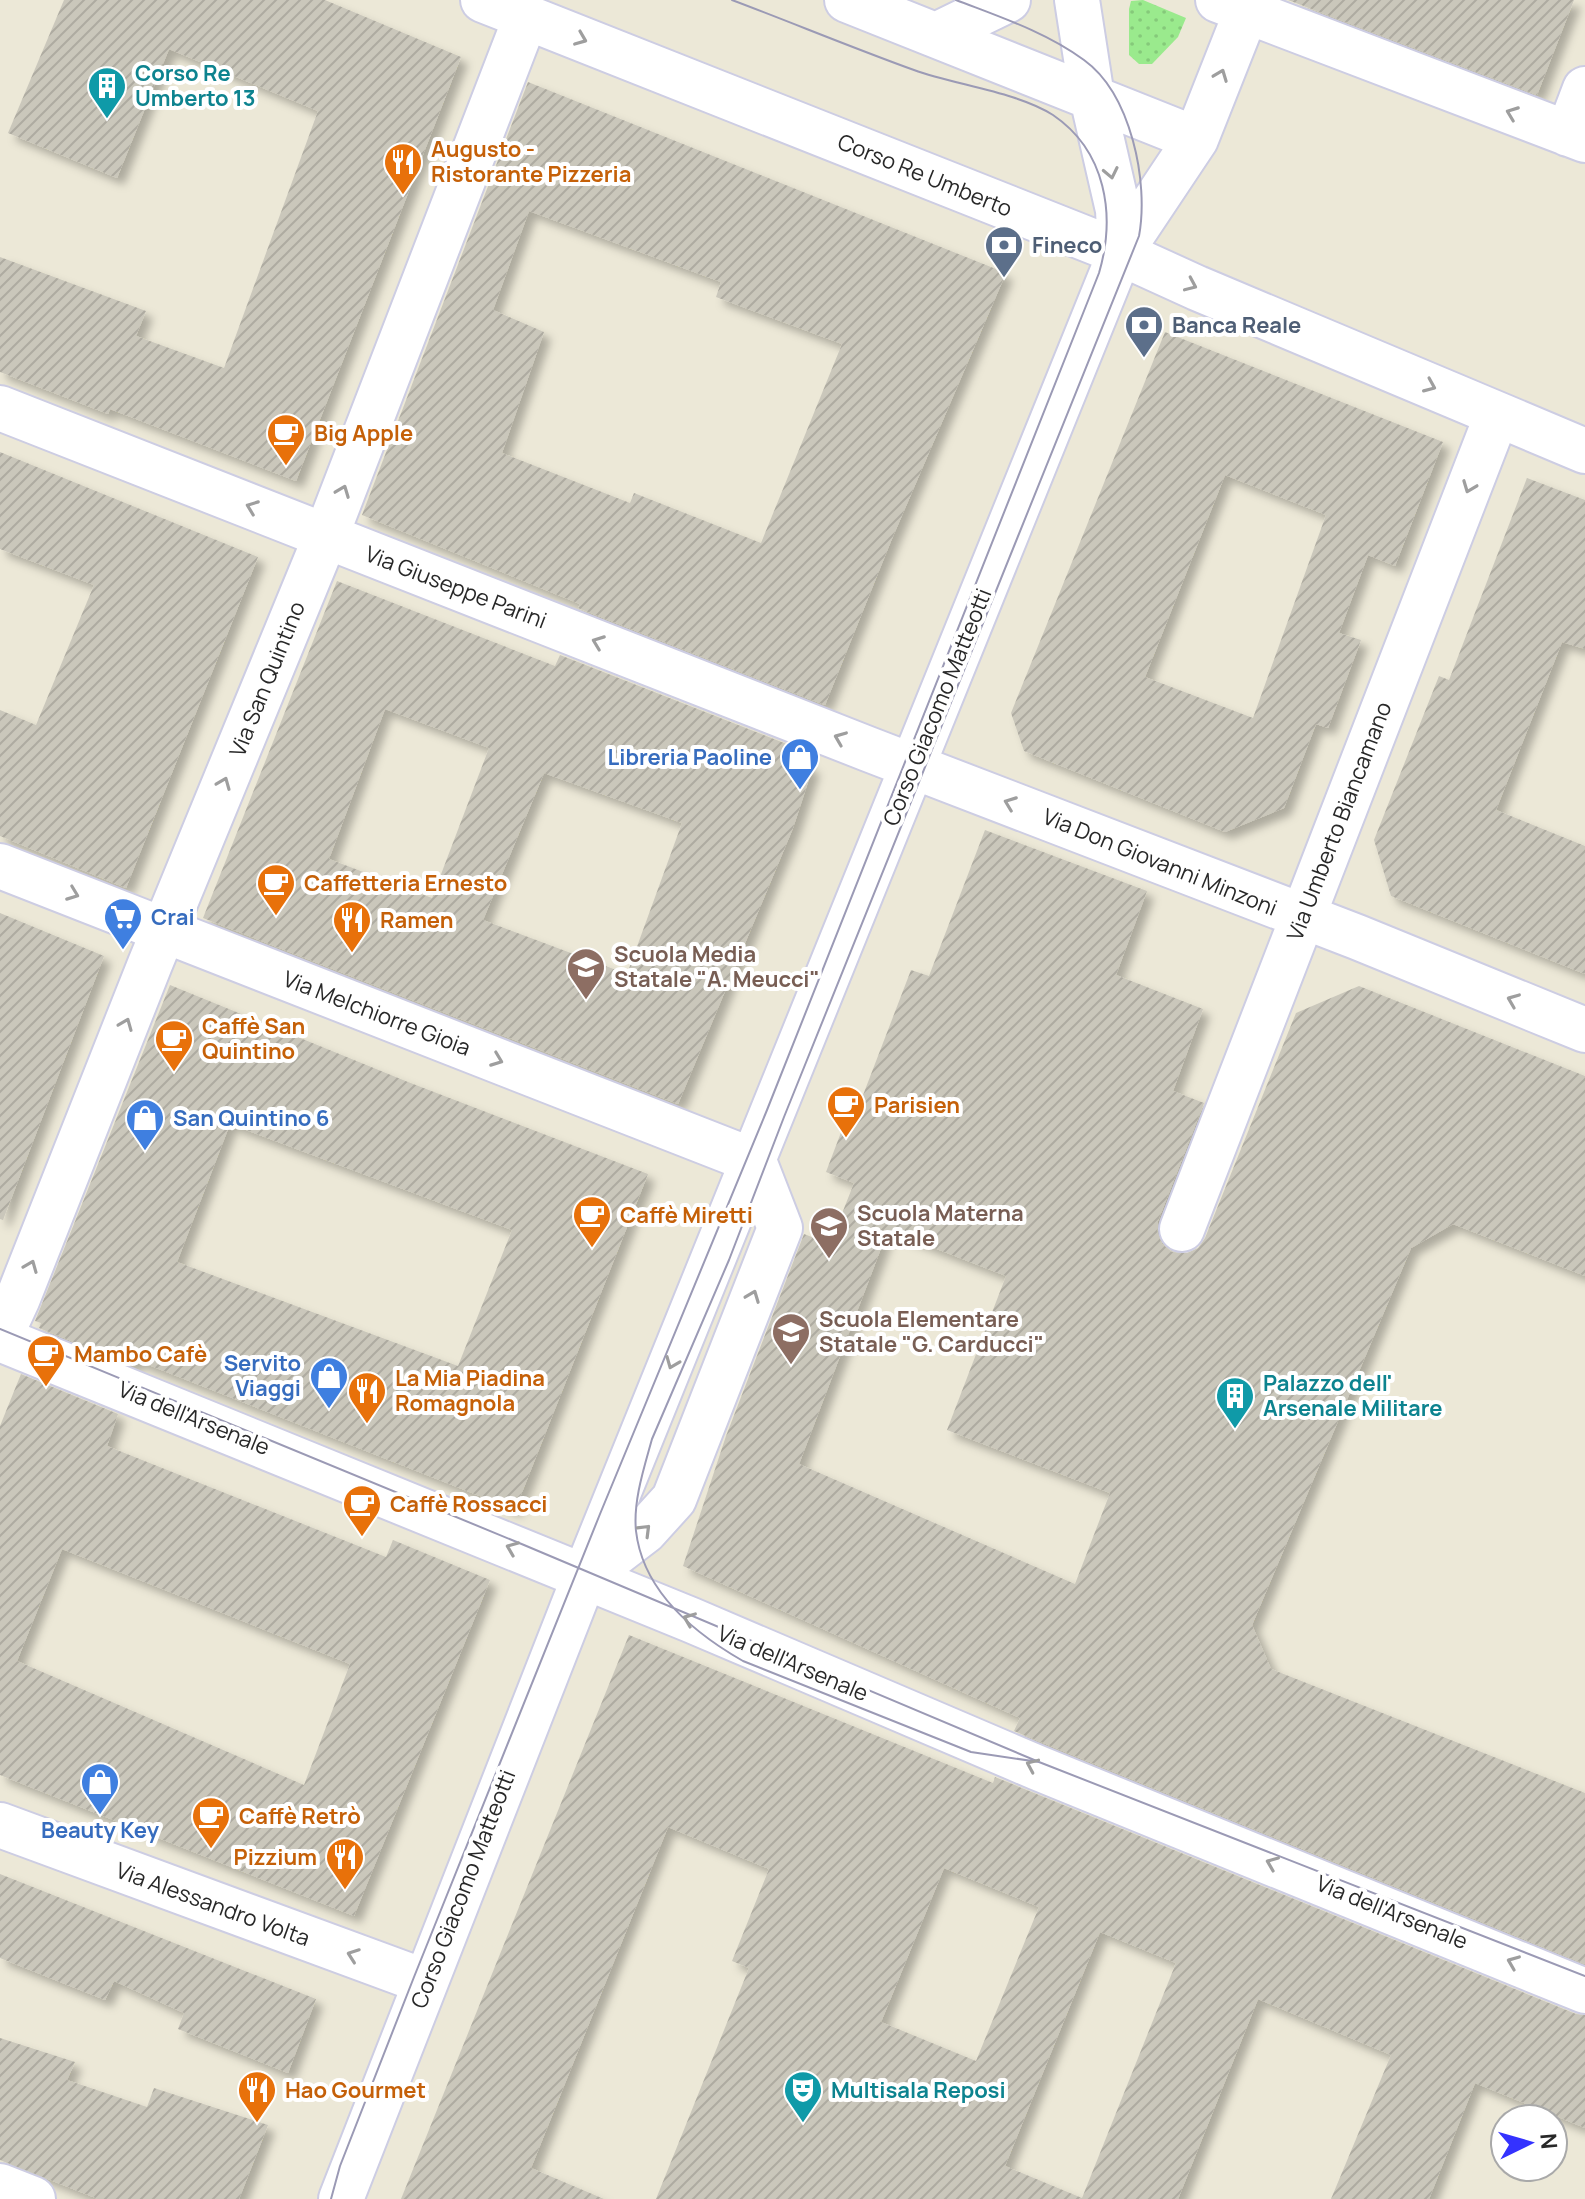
<svg xmlns="http://www.w3.org/2000/svg" width="1585" height="2199" font-family="Manrope,sans-serif">
<style>
.grass{fill:url(#grass-dots)}
.building{fill:url(#building-hatch);fill-rule:evenodd;filter:url(#shadow)}
.lines{fill:none;stroke-linecap:round;stroke-linejoin:round}
.minor-casing{stroke:#cdcde3;stroke-width:48}
.minor{stroke:#fff;stroke-width:44}
.tram{stroke:#9b9ab5;stroke-width:2}
.oneway{stroke:#9e9e9e}
.labels{text-anchor:middle;dominant-baseline:central;stroke-width:8;stroke-linejoin:round;paint-order:stroke}
.culture-label{font-size:22px;font-weight:bold;fill:#0d838f;stroke:#fff;text-anchor:start}
.food-label{font-size:22px;font-weight:bold;fill:#c56008;stroke:#fff;text-anchor:start}
.street-label{font-size:22px;fill:#282828;stroke:#fff}
.service-label{font-size:22px;font-weight:bold;fill:#4e5e75;stroke:#fff;text-anchor:start}
.shop-label{font-size:22px;font-weight:bold;fill:#366cbe;stroke:#fff;text-anchor:end}
.education-label{font-size:22px;font-weight:bold;fill:#785e54;stroke:#fff;text-anchor:start}
</style>
<defs>
<pattern id="grass-dots" width="8" height="8" patternUnits="userSpaceOnUse" patternTransform="scale(2)"><rect width="8" height="8" fill="#9aea8d"/><path d="M2 2h.1M6 6h.1" fill="none" stroke="#85c97a" stroke-width="1.8" stroke-linecap="round"/></pattern>
<pattern id="building-hatch" width="6" height="6" patternUnits="userSpaceOnUse" patternTransform="scale(2)"><rect width="6" height="6" fill="#cac7bb"/><path d="M-1 1l2-2M0 6l6-6M5 7l2-2" fill="none" stroke="#aeaba1"/></pattern>
<filter id="shadow"><feDropShadow dx="7" dy="7" stdDeviation="4" flood-color="#0004"/></filter>
</defs>
<rect width="100%" height="100%" fill="#ece8d7"/>
<!-- grass -->
<path class="grass" d="M1143,0L1186,18L1178,37L1152,64H1139L1129,55V9L1131,1Z"/>
<!-- building -->
<path class="building" d="M64,0H325L461,57L296,481L110,409L108,414L0,372V257L146,311L136,336L224,368L318,111L169,49L117,178L8,133Z
M1288,0H1574L1537,95Z
M528,82L1006,273L891,541L825,705L578,608L580,604L362,515ZM529,211L721,282L716,297L842,344L761,543L634,493L630,503L502,453L544,332L493,310Z
M1165,332L1443,442L1395,566L1368,555L1339,633L1361,640L1328,728L1316,724L1284,808L1225,832L1024,751L1011,713ZM1225,475L1326,515L1253,718L1145,677Z
M0,452L258,557L126,888L0,836V710L36,725L94,585L0,549Z
M1527,478L1585,500V649L1562,642L1496,810L1585,846V974L1391,896L1374,840L1439,676L1449,680Z
M337,581L555,666L560,655L807,752L802,763L813,767L793,828L678,1104L203,918ZM385,709L489,748L432,898L329,859ZM544,773L682,823L627,974L483,920Z
M985,830L1147,891L1116,975L1203,1009L1173,1091L1204,1103L1158,1221L1157,1232L1162,1244L1172,1252L1187,1253L1198,1248L1205,1238L1296,1013L1359,986L1585,1076V1276L1453,1224L1411,1248L1252,1625L1271,1669L1585,1793V1964L1014,1731L1020,1718L683,1566L726,1436L804,1234L830,1244L854,1183L826,1172L848,1114L855,1116L911,970L929,976ZM888,1230L1006,1276L947,1430L1110,1493L1075,1584L799,1464Z
M0,913L104,956L3,1220L0,1219Z
M170,985L408,1082L648,1174L515,1510L136,1360L134,1366L39,1328L41,1323L35,1321ZM230,1124L512,1230L458,1366L177,1262Z
M21,1374L118,1414L107,1446L386,1557L393,1540L490,1580L354,1916L0,1775V1426ZM62,1549L350,1664L304,1785L17,1661Z
M629,1635L993,1783L995,1777L1576,2014L1585,2015V2128L1475,2083L1429,2199H1331L1391,2055L1258,1999L1178,2199H656L749,1968L732,1961L769,1869L668,1827L531,2168L604,2199H401ZM944,1868L1039,1907L976,2061L881,2022ZM1100,1932L1176,1963L1082,2198L1005,2166Z
M0,1874L316,1999L288,2073L178,2029L184,2013L114,1981L105,2000L0,1958Z
M0,2038L75,2062L67,2080L147,2107L154,2088L268,2125L239,2199H98L0,2160Z"/>
<g class="lines">
<defs>
<path id="minor" d="M483,0L1107,247L1197,288L1585,451
M847,0L1196,139
M1077,0L1092,97L1118,210L1120,253
M1218,0L1585,140
M936,35L1008,0
M1568,134L1585,89
M0,408L868,749L1357,937L1585,1030
M0,866L754,1161
M1182,1229L1497,415
M0,1337L18,1298L150,964L326,536L526,17
M0,1339L691,1620L1038,1768L1585,1991
M585,1577L645,1531L674,1499L780,1228L754,1161
M0,1825L426,1982
M0,2186L33,2199
M341,2199L584,1578L1120,253L1196,139L1251,0"/>
</defs>
<!-- minor casing -->
<use href="#minor" class="minor-casing"/>
<!-- minor -->
<use href="#minor" class="minor"/>
<!-- tram -->
<path class="tram" d="M956,0C1000,17 1046,32 1084,60C1131,94 1149,182 1139,236L784,1117L729,1260L652,1439C644,1468 633,1501 636,1531C643,1592 694,1633 743,1661L971,1752L1039,1762
M0,1329L524,1545L1039,1762L1585,1976
M331,2199L340,2166L414,1977L600,1514L767,1110L1099,273C1116,215 1106,151 1053,115C1017,92 955,85 914,70C853,48 793,23 732,0"/>
</g>
<!-- one-way arrows -->
<defs><path id="oneway-chevron" d="M-2-3.5L2.5 0L-2 3.5" fill="none" stroke-width="1.6" stroke-linecap="round" stroke-linejoin="round" transform="scale(2)"/></defs>
<g class="oneway">
<use href="#oneway-chevron" transform="translate(581 39) rotate(22)"/>
<use href="#oneway-chevron" transform="translate(1221 75) rotate(-69)"/>
<use href="#oneway-chevron" transform="translate(1512 113) rotate(-159)"/>
<use href="#oneway-chevron" transform="translate(1111 173) rotate(78)"/>
<use href="#oneway-chevron" transform="translate(1191 285) rotate(24)"/>
<use href="#oneway-chevron" transform="translate(1430 386) rotate(23)"/>
<use href="#oneway-chevron" transform="translate(1469 487) rotate(111)"/>
<use href="#oneway-chevron" transform="translate(343 491) rotate(-69)"/>
<use href="#oneway-chevron" transform="translate(252 507) rotate(-159)"/>
<use href="#oneway-chevron" transform="translate(598 642) rotate(-159)"/>
<use href="#oneway-chevron" transform="translate(840 738) rotate(-158)"/>
<use href="#oneway-chevron" transform="translate(224 783) rotate(-68)"/>
<use href="#oneway-chevron" transform="translate(1010 803) rotate(-159)"/>
<use href="#oneway-chevron" transform="translate(73 894) rotate(21)"/>
<use href="#oneway-chevron" transform="translate(1513 1000) rotate(-158)"/>
<use href="#oneway-chevron" transform="translate(126 1024) rotate(-68)"/>
<use href="#oneway-chevron" transform="translate(497 1060) rotate(21)"/>
<use href="#oneway-chevron" transform="translate(31 1266) rotate(-68)"/>
<use href="#oneway-chevron" transform="translate(753 1296) rotate(-69)"/>
<use href="#oneway-chevron" transform="translate(672 1363) rotate(112)"/>
<use href="#oneway-chevron" transform="translate(645 1530) rotate(-45)"/>
<use href="#oneway-chevron" transform="translate(512 1548) rotate(-158)"/>
<use href="#oneway-chevron" transform="translate(689 1619) rotate(-158)"/>
<use href="#oneway-chevron" transform="translate(1032 1765) rotate(-156)"/>
<use href="#oneway-chevron" transform="translate(1272 1863) rotate(-158)"/>
<use href="#oneway-chevron" transform="translate(353 1955) rotate(-160)"/>
<use href="#oneway-chevron" transform="translate(1513 1962) rotate(-158)"/>
</g>
<!-- icons -->
<defs>
<symbol id="building-pin" viewBox="-11 -11 22 30"><path d="M0 17L-7.5 6A9.5 9.5 0 1 1 7.5 6Z" fill="#0f9aa8" stroke="#fff"/><path d="M-4-6H4V6H1V3H-1V6H-4ZM-2.5-4.3h1.7v1.8h-1.7ZM.8-4.3h1.7v1.8H.8ZM-2.5-1h1.7V.8h-1.7ZM.8-1h1.7V.8H.8Z" fill="#fff"/></symbol>
<symbol id="restaurant-pin" viewBox="-11 -11 22 30"><path d="M0 17L-7.5 6A9.5 9.5 0 1 1 7.5 6Z" fill="#e8710a" stroke="#fff"/><path d="M-5-6h1v4h1v-4h1v4h1v-4h1v5L-1.5 .5V6h-2V.5L-5-1ZM5-6V6H3V1.5H1.5Q1.5-4 5-6Z" fill="#fff"/></symbol>
<symbol id="bank-pin" viewBox="-11 -11 22 30"><path d="M0 17L-7.5 6A9.5 9.5 0 1 1 7.5 6Z" fill="#5c6f8a" stroke="#fff"/><path d="M-6-4H6V4H-6ZM0-2.3a2.3 2.3 0 1 0 0 4.6a2.3 2.3 0 1 0 0-4.6Z" fill="#fff"/></symbol>
<symbol id="cafe-pin" viewBox="-11 -11 22 30"><path d="M0 17L-7.5 6A9.5 9.5 0 1 1 7.5 6Z" fill="#e8710a" stroke="#fff"/><path d="M-5.5-4.5H6V0H3Q3 3.5 0 3.5H-2.5Q-5.5 3.5-5.5 0ZM3-3.2v2h1.7v-2ZM-6 4.5H4V6H-6Z" fill="#fff"/></symbol>
<symbol id="shop-pin" viewBox="-11 -11 22 30"><path d="M0 17L-7.5 6A9.5 9.5 0 1 1 7.5 6Z" fill="#3f7fe0" stroke="#fff"/><path d="M-5-2.5h2.3a2.7 3.5 0 0 1 5.4 0H5L5.5 6h-11ZM-1.5-2.5h3a1.5 2.3 0 0 0-3 0Z" fill="#fff"/></symbol>
<symbol id="supermarket-pin" viewBox="-11 -11 22 30"><path d="M0 17L-7.5 6A9.5 9.5 0 1 1 7.5 6Z" fill="#3f7fe0" stroke="#fff"/><path d="M-6-5.5h2.5l.6 2H6L4.5 2H-2.5L-4.4-4H-6ZM-1.5 3.2a1.3 1.3 0 1 0 .1 0ZM3 3.2a1.3 1.3 0 1 0 .1 0Z" fill="#fff"/></symbol>
<symbol id="school-pin" viewBox="-11 -11 22 30"><path d="M0 17L-7.5 6A9.5 9.5 0 1 1 7.5 6Z" fill="#8d6e63" stroke="#fff"/><path d="M0-5L7-2L0 1L-7-2ZM-4 1L0 2.5L4 1V4Q0 6-4 4Z" fill="#fff"/></symbol>
<symbol id="theatre-pin" viewBox="-11 -11 22 30"><path d="M0 17L-7.5 6A9.5 9.5 0 1 1 7.5 6Z" fill="#0f9aa8" stroke="#fff"/><path d="M-5-5.5Q0-4 5-5.5V0Q5 5 0 6Q-5 5-5 0ZM-3.3-2.5H-1v1.5H-3.3ZM1-2.5H3.3v1.5H1ZM-2.8 1Q0 5.5 2.8 1Z" fill="#fff"/></symbol>
</defs>
<g fill-rule="evenodd">
<use href="#building-pin" x="85" y="64" width="44" height="60"/>
<use href="#restaurant-pin" x="381" y="140" width="44" height="60"/>
<use href="#bank-pin" x="982" y="223" width="44" height="60"/>
<use href="#bank-pin" x="1122" y="303" width="44" height="60"/>
<use href="#cafe-pin" x="264" y="411" width="44" height="60"/>
<use href="#shop-pin" x="778" y="735" width="44" height="60"/>
<use href="#cafe-pin" x="254" y="861" width="44" height="60"/>
<use href="#supermarket-pin" x="101" y="895" width="44" height="60"/>
<use href="#restaurant-pin" x="330" y="898" width="44" height="60"/>
<use href="#school-pin" x="564" y="945" width="44" height="60"/>
<use href="#cafe-pin" x="152" y="1017" width="44" height="60"/>
<use href="#cafe-pin" x="824" y="1083" width="44" height="60"/>
<use href="#shop-pin" x="123" y="1096" width="44" height="60"/>
<use href="#cafe-pin" x="570" y="1193" width="44" height="60"/>
<use href="#school-pin" x="807" y="1204" width="44" height="60"/>
<use href="#school-pin" x="769" y="1310" width="44" height="60"/>
<use href="#cafe-pin" x="24" y="1332" width="44" height="60"/>
<use href="#shop-pin" x="307" y="1354" width="44" height="60"/>
<use href="#restaurant-pin" x="345" y="1369" width="44" height="60"/>
<use href="#building-pin" x="1213" y="1374" width="44" height="60"/>
<use href="#cafe-pin" x="340" y="1482" width="44" height="60"/>
<use href="#shop-pin" x="78" y="1760" width="44" height="60"/>
<use href="#cafe-pin" x="189" y="1794" width="44" height="60"/>
<use href="#restaurant-pin" x="323" y="1835" width="44" height="60"/>
<use href="#restaurant-pin" x="235" y="2068" width="44" height="60"/>
<use href="#theatre-pin" x="781" y="2068" width="44" height="60"/>
</g>
<g class="labels">
<!-- culture labels -->
<g class="culture-label">
<text x="135" y="73">Corso Re<tspan x="135" dy="25">Umberto 13</tspan></text>
<text x="1263" y="1383">Palazzo dell'<tspan x="1263" dy="25">Arsenale Militare</tspan></text>
<text x="831" y="2090">Multisala Reposi</text>
</g>
<!-- food labels -->
<g class="food-label">
<text x="431" y="149">Augusto -<tspan x="431" dy="25">Ristorante Pizzeria</tspan></text>
<text x="314" y="433">Big Apple</text>
<text x="304" y="883">Caffetteria Ernesto</text>
<text x="380" y="920">Ramen</text>
<text x="202" y="1026">Caffè San<tspan x="202" dy="25">Quintino</tspan></text>
<text x="874" y="1105">Parisien</text>
<text x="620" y="1215">Caffè Miretti</text>
<text x="74" y="1354">Mambo Cafè</text>
<text x="395" y="1378">La Mia Piadina<tspan x="395" dy="25">Romagnola</tspan></text>
<text x="390" y="1504">Caffè Rossacci</text>
<text x="239" y="1816">Caffè Retrò</text>
<text x="317" y="1857" text-anchor="end">Pizzium</text>
<text x="285" y="2090">Hao Gourmet</text>
</g>
<!-- street labels -->
<g class="street-label">
<text transform="translate(925 175) rotate(22)">Corso Re Umberto</text>
<text transform="translate(456 587) rotate(21)">Via Giuseppe Parini</text>
<text transform="translate(267 679) rotate(-68)">Via San Quintino</text>
<text transform="translate(937 707) rotate(-68)">Corso Giacomo Matteotti</text>
<text transform="translate(1339 821) rotate(-69)">Via Umberto Biancamano</text>
<text transform="translate(1160 862) rotate(22)">Via Don Giovanni Minzoni</text>
<text transform="translate(377 1013) rotate(21)">Via Melchiorre Gioia</text>
<text transform="translate(194 1418) rotate(22)">Via dell'Arsenale</text>
<text transform="translate(793 1663) rotate(23)">Via dell'Arsenale</text>
<text transform="translate(463 1889) rotate(-69)">Corso Giacomo Matteotti</text>
<text transform="translate(213 1904) rotate(20)">Via Alessandro Volta</text>
<text transform="translate(1392 1912) rotate(22)">Via dell'Arsenale</text>
</g>
<!-- service labels -->
<g class="service-label">
<text x="1032" y="245">Fineco</text>
<text x="1172" y="325">Banca Reale</text>
</g>
<!-- shop labels -->
<g class="shop-label">
<text x="772" y="757">Libreria Paoline</text>
<text x="151" y="917" text-anchor="start">Crai</text>
<text x="173" y="1118" text-anchor="start">San Quintino 6</text>
<text x="301" y="1363">Servito<tspan x="301" dy="25">Viaggi</tspan></text>
<text x="100" y="1830" text-anchor="middle">Beauty Key</text>
</g>
<!-- education labels -->
<g class="education-label">
<text x="614" y="954">Scuola Media<tspan x="614" dy="25">Statale "A. Meucci"</tspan></text>
<text x="857" y="1213">Scuola Materna<tspan x="857" dy="25">Statale</tspan></text>
<text x="819" y="1319">Scuola Elementare<tspan x="819" dy="25">Statale "G. Carducci"</tspan></text>
</g>
</g>
<!-- north arrow -->
<g transform="translate(1529 2143) rotate(85)"><circle r="38" fill="#ffffff" stroke="#a9a9a9" stroke-width="2"/>
<path d="M0-6L14 30L0 20L-14 30Z" fill="#3432ff"/>
<text y="-12" font-size="22" font-weight="bold" text-anchor="middle" fill="#282828">N</text>
</g>
</svg>
